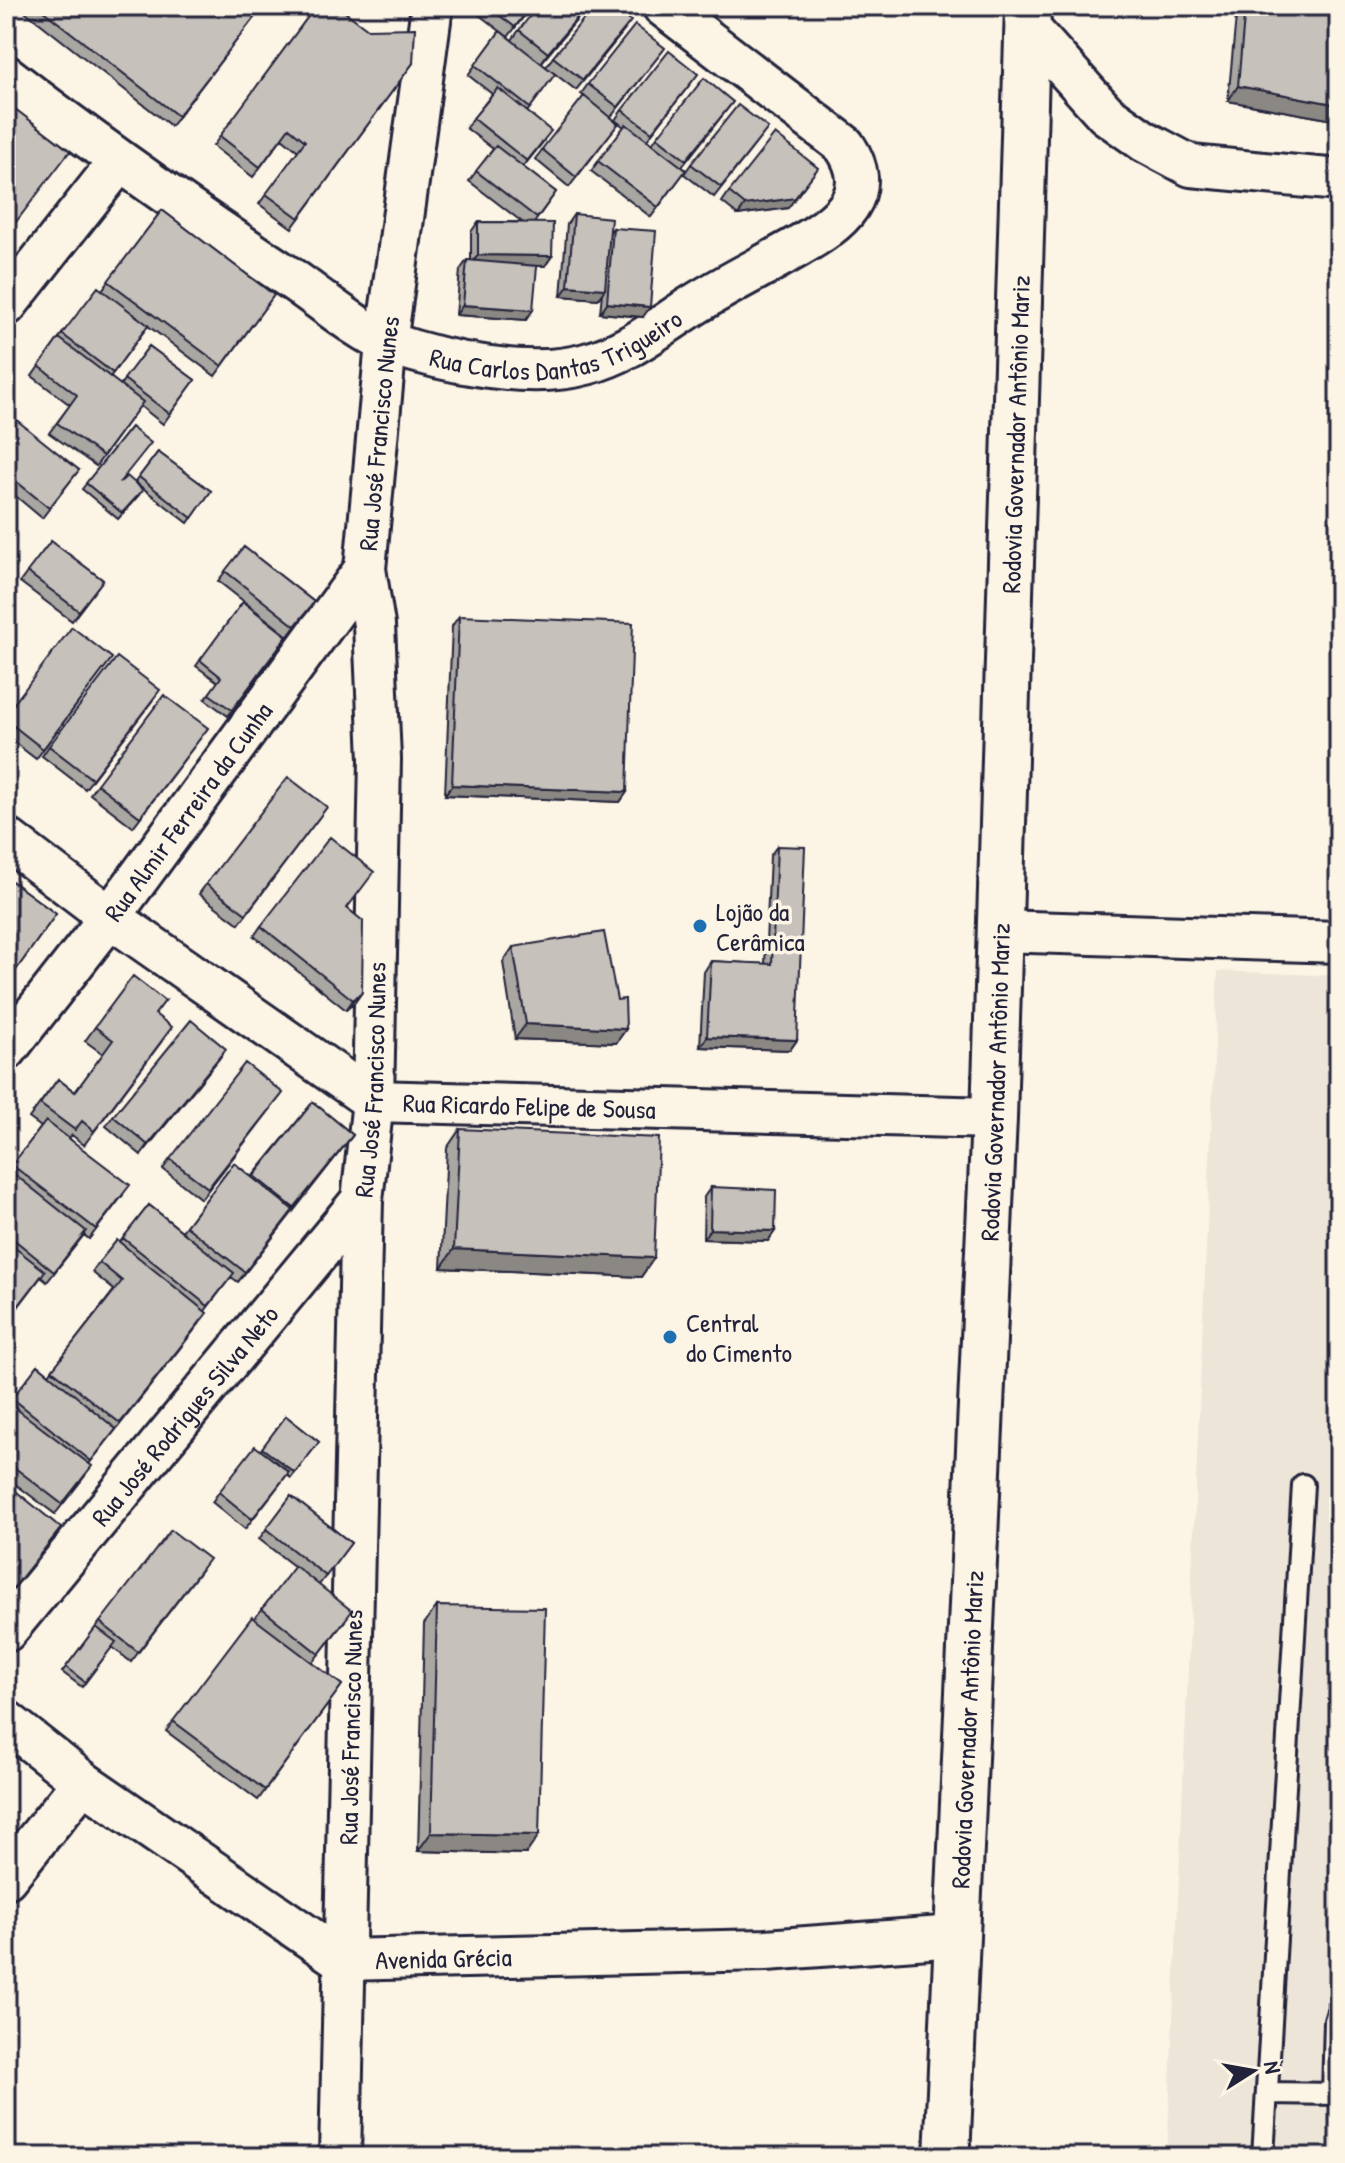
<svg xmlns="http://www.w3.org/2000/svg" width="1345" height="2163" font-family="'Patrick Hand',sans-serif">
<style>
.built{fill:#ece5d8}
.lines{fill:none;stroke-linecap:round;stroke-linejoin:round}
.lane-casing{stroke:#22223b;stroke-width:26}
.street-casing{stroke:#22223b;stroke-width:46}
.highway-casing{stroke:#22223b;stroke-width:50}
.lane{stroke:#fcf5e5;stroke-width:20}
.street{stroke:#fcf5e5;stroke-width:40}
.highway{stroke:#fcf5e5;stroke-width:44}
.wall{fill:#aaa6a1;stroke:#22223b;stroke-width:2}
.shaded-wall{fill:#8b8783;stroke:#22223b;stroke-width:2}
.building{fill:#c6c1bb;stroke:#22223b;stroke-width:2}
.poi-dot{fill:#1f6fb2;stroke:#fcf5e5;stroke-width:3}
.labels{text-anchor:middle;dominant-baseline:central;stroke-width:7;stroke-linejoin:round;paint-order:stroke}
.street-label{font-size:26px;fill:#22223b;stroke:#fcf5e5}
.poi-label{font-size:26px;fill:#22223b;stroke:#fcf5e5;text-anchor:start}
</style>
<rect width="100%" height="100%" fill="#fcf5e5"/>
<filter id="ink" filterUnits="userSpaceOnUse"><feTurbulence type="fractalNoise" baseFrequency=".0125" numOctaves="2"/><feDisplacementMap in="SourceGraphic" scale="16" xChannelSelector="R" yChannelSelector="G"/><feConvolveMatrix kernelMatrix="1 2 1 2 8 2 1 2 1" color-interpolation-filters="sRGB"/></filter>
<g filter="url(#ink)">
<!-- built -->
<path class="built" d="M1218,971L1339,976V2157H1167Z"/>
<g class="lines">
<defs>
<path id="lane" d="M1267,2093L1339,2094
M1333,2094L1335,2021L1339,2008
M1263,2157L1303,1485"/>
<g id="street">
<path d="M1028,27L1106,114L1144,141L1191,166L1339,180"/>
<path id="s1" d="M6,76C99,148 195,215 293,280C318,297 363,334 389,343C443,362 530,380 586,364C629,353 660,326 697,303C729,283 764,266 797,247C839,223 878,195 844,145L663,6"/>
<path d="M6,305L118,163"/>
<path id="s2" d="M6,838L110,917L373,1101L994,1118"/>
<path d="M998,931L1339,942"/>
<path id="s3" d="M6,1050L110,917L365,569"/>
<path id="s4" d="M6,1631L362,1200"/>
<path id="s5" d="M6,1721L83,1782L342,1960L766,1950L956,1936"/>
<path d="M6,1878L83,1782"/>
<path id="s6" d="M340,2157L362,1200L373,1101L380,759L374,625L365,569L386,343L432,6"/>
</g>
<g id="highway">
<path id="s7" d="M947,2157L994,1118L1028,6"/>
</g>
</defs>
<!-- lane casing -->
<use href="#lane" class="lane-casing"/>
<!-- street casing -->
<use href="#street" class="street-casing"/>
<!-- highway casing -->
<use href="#highway" class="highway-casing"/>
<!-- lane -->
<use href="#lane" class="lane"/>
<!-- street -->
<use href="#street" class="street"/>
<!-- highway -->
<use href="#highway" class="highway"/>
</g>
<!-- wall -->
<path class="wall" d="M18,6H263L171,126Z
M316,6L413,63L292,228L259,204L298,151L282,138L253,177L213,146Z
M483,6H532L508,37L478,14Z
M588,6L541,63L546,67L553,57L624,31L576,90L555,74L527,112L544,141L523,167L556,192L534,223L552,256L545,266H537L526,320L456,315L460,270L467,260H471V232L478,222H522L469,181L493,149L466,128L492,94L468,75L500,31L512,40L519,30Z
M1237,6H1339V121L1228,101Z
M665,48L611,117L618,124L569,187L535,159L584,96L581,94L588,84Z
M698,74L647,140L652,144L657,137L733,102L682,167L686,170L651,217L591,171L624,127L615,120L622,110Z
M768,128L714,197L684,174L691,164Z
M729,192L788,208L738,215L722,202Z
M162,210L274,295L215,376L148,326L110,377L120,385L149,346L195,380L163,424L140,406L96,466L49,433L70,405L32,376L62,334L102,290Z
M574,214L609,233L613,228L643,317L600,313L602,293L598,299L561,296L567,224Z
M6,418L79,470L42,518L6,488Z
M131,427L120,482L139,495L118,519L82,489Z
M158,452L211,491L188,523L135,482Z
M51,541L103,580L72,621L20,582Z
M244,547L314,602L288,636L218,581Z
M243,602L287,636L228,716L205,699L218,682L196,666Z
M459,616L627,792L620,802L445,795L452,626Z
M112,658L36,759L6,736V714Z
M153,700L85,789L42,756L49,746Z
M208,728L133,827L90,794L97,784Z
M327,807L239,924L199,894L206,884Z
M777,846L797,1040L790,1050L700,1047L704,972L711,961L765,964L770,856Z
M6,877L56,914L6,984Z
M348,908L362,992L355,1002L346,1010L254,936L261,926Z
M513,947L617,1000L626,1029L616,1043L515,1039L503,962Z
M165,1001L155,1014L162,1041L84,1145L72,1135L69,1138L123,1195L89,1239L84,1235L47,1282L41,1277L6,1323V1174L41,1127L29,1118L58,1079L75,1092L103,1054L85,1041L95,1027Z
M226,1049L141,1155L106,1126L113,1116Z
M283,1093L201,1199L163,1169L170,1159Z
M313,1102L353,1135L238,1282L231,1277L205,1311L200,1323L89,1464L85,1476L55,1514L6,1477V1401L9,1403L38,1365L49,1374L114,1290L92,1272L99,1262L120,1242L149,1205L182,1231L234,1163L252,1177Z
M460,1129L654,1258L641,1277L441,1268L447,1148Z
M711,1187L775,1231L768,1241L703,1239L704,1197Z
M286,1416L319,1442L291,1478L287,1475L245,1529L212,1502L219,1492L261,1450Z
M291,1496L351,1543L319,1585L345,1621L312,1663L342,1685L258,1800L166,1731L295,1567L259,1539Z
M202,1569L131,1662L112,1647L82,1687L62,1672L100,1622Z
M437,1606L526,1854L418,1851L424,1624Z
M1339,2141V2157H1337L1338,2143Z"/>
<!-- shaded-wall -->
<path class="shaded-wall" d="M587,6H588L541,63L548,53Z
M1238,86L1339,105V121L1228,101Z
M818,168L788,208L738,215L745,205Z
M478,255L552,256L545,266L471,265Z
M568,286L605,289L598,299L561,296Z
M607,303L650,307L643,317L600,313Z
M463,305L533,310L526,320L456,315Z
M452,785L627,792L620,802L445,795Z
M362,992L355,1002L346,1010L353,1000Z
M526,1024L626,1029L616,1043L515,1039Z
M707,1037L797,1040L790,1050L700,1047Z
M226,1049L219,1059L141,1155L148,1145Z
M353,1135L287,1218L238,1282L294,1208Z
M710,1229L775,1231L768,1241L703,1239Z
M454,1249L654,1258L641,1277L441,1268Z
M431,1833L539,1835L526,1854L418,1851Z"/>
<!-- building -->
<path class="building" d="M37,6H263L178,116Z
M316,6H337L368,29L415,28L413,63L299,218L266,194L305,141L289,128L260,167L220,136Z
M487,6H531L515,27Z
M538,6H587L548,53L519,30Z
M594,6H612L631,21L583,80L553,57Z
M1245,6H1339V105L1238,86Z
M635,25L665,48L618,107L588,84Z
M500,31L555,74L530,108L475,65Z
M669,51L698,74L652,132L622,110Z
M704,78L733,102L686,160L657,137Z
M498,88L551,131L527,161L473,118Z
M584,96L618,124L576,177L542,149Z
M6,102L70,151L6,235Z
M738,105L768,128L721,187L691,164Z
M626,124L686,170L658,207L598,161Z
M775,134L818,168L795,198L745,205L729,192Z
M496,146L556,192L537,218L476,171Z
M162,210L274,295L222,366L108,281Z
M574,214L611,218L605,289L568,286Z
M478,222L553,223L552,256L478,255Z
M613,228L656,231L650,307L607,303Z
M467,260L537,266L533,310L463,305Z
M98,287L148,325L113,373L62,334Z
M59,338L143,402L103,456L57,423L77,395L39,366Z
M149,346L195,380L170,414L124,379Z
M9,414L79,470L49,508L6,473V418Z
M131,427L151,443L119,483L127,476L143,490L122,513L86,483Z
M158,452L211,491L192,518L139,477Z
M51,541L103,580L79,611L27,572Z
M244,547L314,602L295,626L225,571Z
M243,602L287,636L232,710L209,694L221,677L200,660Z
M459,616L633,623L627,792L452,785Z
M72,627L112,658L43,749L6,720V714Z
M117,657L160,690L92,779L49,746Z
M164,695L208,728L140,817L97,784Z
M288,777L327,807L246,914L206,884Z
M330,837L374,872L347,908L363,921L362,992L353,1000L261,926Z
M777,846L805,847L797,1040L707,1037L711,961L772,964Z
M6,877L56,914L11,977L6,973Z
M604,932L617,1000L625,999L626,1029L526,1024L513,947Z
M133,976L165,1001L155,1014L172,1027L94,1131L82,1121L75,1130L40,1104L58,1079L75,1092L113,1040L95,1027Z
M191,1020L226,1049L148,1145L113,1116Z
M245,1063L283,1093L208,1188L170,1159Z
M313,1102L353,1135L294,1208L254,1176Z
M46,1121L130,1185L96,1229L12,1165Z
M460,1129L659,1138L654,1258L454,1249Z
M234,1163L293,1210L245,1272L186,1226Z
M9,1170L86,1231L54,1272L6,1233V1175Z
M711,1187L776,1190L775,1231L710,1229Z
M149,1205L234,1273L208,1306L123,1238Z
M117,1240L207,1313L120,1423L52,1370L122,1281L99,1262Z
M6,1241L45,1271L6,1322Z
M38,1365L116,1429L91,1461L12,1398Z
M6,1401L92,1466L62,1504L6,1461Z
M286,1416L319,1442L295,1473L262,1448Z
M255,1446L289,1472L252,1519L219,1492Z
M6,1483L61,1528L6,1597Z
M291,1496L351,1543L326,1576L266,1529Z
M171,1530L209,1559L138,1652L100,1622Z
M295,1566L352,1611L319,1654L262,1609Z
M437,1606L545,1608L539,1835L431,1833Z
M252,1617L342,1685L265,1790L173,1721Z
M96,1627L116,1642L85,1682L66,1667Z"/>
</g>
<!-- markers -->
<g class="poi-dot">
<circle cx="700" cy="926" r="8"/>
<circle cx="670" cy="1337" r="8"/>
</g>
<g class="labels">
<!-- street labels -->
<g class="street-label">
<text stroke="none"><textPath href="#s1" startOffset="642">Rua Carlos Dantas Trigueiro</textPath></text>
<text stroke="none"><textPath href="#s6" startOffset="1726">Rua José Francisco Nunes</textPath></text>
<text stroke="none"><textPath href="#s7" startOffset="1724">Rodovia Governador Antônio Mariz</textPath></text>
<text stroke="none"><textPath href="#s3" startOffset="300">Rua Almir Ferreira da Cunha</textPath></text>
<text stroke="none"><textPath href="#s6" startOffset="1078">Rua José Francisco Nunes</textPath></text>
<text stroke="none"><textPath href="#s7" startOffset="1076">Rodovia Governador Antônio Mariz</textPath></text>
<text stroke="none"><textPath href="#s2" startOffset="608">Rua Ricardo Felipe de Sousa</textPath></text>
<text stroke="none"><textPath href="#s4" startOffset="280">Rua José Rodrigues Silva Neto</textPath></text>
<text stroke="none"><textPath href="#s6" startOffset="430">Rua José Francisco Nunes</textPath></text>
<text stroke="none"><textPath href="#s7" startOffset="428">Rodovia Governador Antônio Mariz</textPath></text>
<text stroke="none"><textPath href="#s5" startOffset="514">Avenida Grécia</textPath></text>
</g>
<!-- poi labels -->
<g class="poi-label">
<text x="716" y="911">Lojão da<tspan x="716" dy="30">Cerâmica</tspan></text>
<text x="686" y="1322">Central<tspan x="686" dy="30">do Cimento</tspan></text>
</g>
</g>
<!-- margin -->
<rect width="1345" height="2163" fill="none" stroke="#fcf5e5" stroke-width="32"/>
<rect x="16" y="16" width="1313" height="2131" fill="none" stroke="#22223b" stroke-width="3" filter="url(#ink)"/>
<!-- north arrow -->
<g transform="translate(1253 2071) rotate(79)" stroke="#fcf5e5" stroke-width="6" paint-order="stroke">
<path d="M0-6L14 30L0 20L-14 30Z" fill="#22223b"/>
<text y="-12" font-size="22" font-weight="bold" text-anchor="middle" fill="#22223b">N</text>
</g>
</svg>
